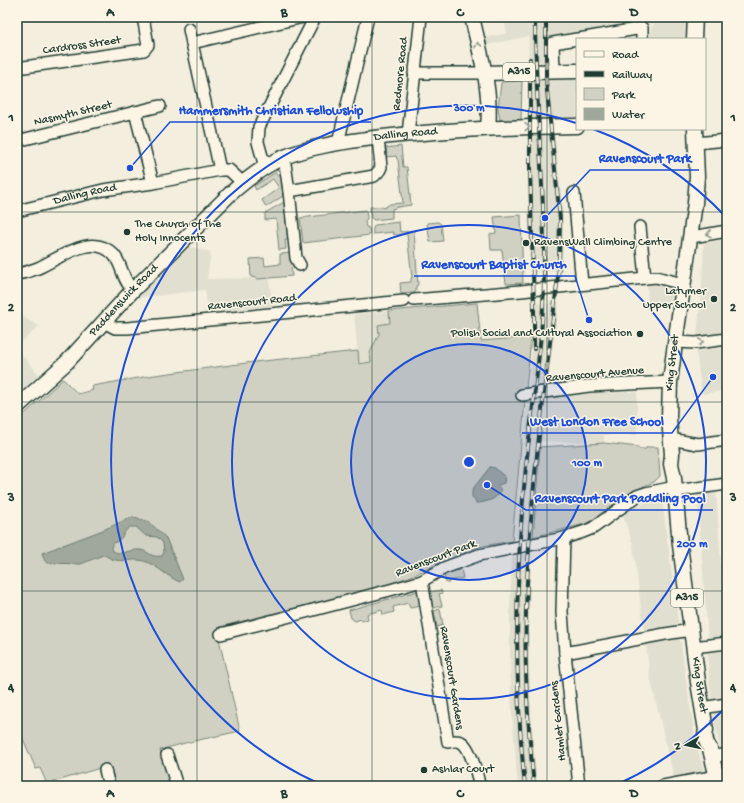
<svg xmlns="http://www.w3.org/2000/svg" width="744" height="803" font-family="'Gochi Hand',sans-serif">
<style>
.built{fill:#e1dfd0}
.green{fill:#d0d1c2;stroke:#78877b}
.water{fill:#a0a89b;stroke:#6c7d72;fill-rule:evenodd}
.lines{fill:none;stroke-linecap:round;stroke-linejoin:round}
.minor-casing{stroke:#1f3d34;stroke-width:14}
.major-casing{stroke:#1f3d34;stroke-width:17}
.minor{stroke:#fcf5e5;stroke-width:11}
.major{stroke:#fcf5e5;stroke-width:14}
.rail-casing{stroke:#1f3d34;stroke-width:4}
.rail{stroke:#fcf5e5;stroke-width:2.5;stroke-dasharray:8;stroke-linecap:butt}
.oneway{stroke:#8e998c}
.grid{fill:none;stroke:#1f3d34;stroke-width:1;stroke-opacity:0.55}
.ring{fill:none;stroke:#1d4ed8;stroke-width:2}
.poi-dot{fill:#1f3d34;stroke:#fcf5e5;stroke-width:1.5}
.labels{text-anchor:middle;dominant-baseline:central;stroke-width:3;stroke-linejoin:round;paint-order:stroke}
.shield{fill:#fcf5e5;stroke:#617469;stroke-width:1}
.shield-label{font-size:11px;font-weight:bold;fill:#1f3d34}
.street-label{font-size:12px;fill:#1f3d34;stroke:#fcf5e5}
.poi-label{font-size:12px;fill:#1f3d34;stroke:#fcf5e5;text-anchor:start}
.centre{fill:#1d4ed8;stroke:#fcf5e5;stroke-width:2}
.ring-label{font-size:12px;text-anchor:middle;font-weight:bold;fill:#1d4ed8;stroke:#fcf5e5;stroke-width:3;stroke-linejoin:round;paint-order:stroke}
.leader{fill:none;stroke:#1d4ed8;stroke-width:1.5}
.callout-dot{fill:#1d4ed8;stroke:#fcf5e5;stroke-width:1.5}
.callout-label{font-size:13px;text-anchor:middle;font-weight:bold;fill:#1d4ed8;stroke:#fcf5e5;stroke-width:3;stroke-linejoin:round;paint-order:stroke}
.neatline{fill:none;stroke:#1f3d34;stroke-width:1.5}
.grid-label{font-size:13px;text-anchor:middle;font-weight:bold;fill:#1f3d34}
</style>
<rect width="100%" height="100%" fill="#f3eede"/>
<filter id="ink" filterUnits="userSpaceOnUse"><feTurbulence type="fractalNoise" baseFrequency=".025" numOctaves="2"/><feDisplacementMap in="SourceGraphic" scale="8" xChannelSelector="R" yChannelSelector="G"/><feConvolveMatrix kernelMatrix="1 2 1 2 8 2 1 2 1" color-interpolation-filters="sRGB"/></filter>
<g filter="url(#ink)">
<!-- built -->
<path class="built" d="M504,17H528L529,35V17H686L685,39H646V32L651,31V27L654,25V23L548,41L549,75L577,78V122H553L562,201L563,228L562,270L530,272L527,121L529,36L486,45L485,38L507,33Z
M727,239V332L697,336L702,285L704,243Z
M190,247L211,252L207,279L269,278L272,306L208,312L205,290L136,298Z
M647,283H656L675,287L670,305L648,307Z
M550,301L559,302L545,397L593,393L637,392V435H604V443L541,441L533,536L513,539L532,350V303L549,304Z
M389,311L390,323L378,325L379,334L370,353L372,362L359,364L354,314Z
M17,314L39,326L17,346Z
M727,347V390L702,394L696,351Z
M17,349L39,375L17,395Z
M716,491L726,639H708L697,494Z
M657,498L662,500L686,682L696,742L708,786H676L650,677L633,544L623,516L632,508Z
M531,553L529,611V660L531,712L537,786H518L512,713L510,661V610L512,556Z
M727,650V749L721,751L717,734L711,697L708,662V653Z"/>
<!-- green -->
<path class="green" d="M522,81L521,121L500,120L498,108L501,83L502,82Z
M401,146L403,167H407L411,205L398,207L392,209V218L374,220L371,218L370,207H379L380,206L384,208L390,204L403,203L398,160L397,159L396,156L387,157L386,148Z
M276,172L277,176L281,175L283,196L266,207L262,200L279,188L273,179L256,190L254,186Z
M284,202L288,240H285L286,249L279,250L276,219L265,220V213Z
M366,210L367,218L365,222L366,227L369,228L370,235L303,243L300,218Z
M521,215L523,283L506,284L502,250H491L490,234L496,233L494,217Z
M399,222L400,232L414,231L418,285L416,286V291L414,293L401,294L400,283L411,282V278H412L407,234L394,235L393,232L373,234V228L375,225Z
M438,222L441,224L443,241L430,242L427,223Z
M291,253L296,267L291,268L292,276L258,279L257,278L251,277L250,259L264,258L265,266L280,264V254Z
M477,303L481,341L531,337L512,541L483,546L473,549L409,577L386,585L219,627V639L240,731L185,743L160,750L172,786H116L110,765L47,784L40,768L36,769L17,725V421L63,379L78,394L93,390L92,386L155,375L254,362L358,351L359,364L371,362L370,353L379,334L378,325L390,323L389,311Z
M604,443L638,447L639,449H646L647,447H658L660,476L654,482L644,486L621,499L589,523L533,537L540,447Z
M461,569L463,578L449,581V583H446L444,575Z
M441,590L442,593L439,594L442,606L433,608L430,592Z
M418,591L421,606L410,608L408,603L393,607L394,612L383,615L382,610L367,614L368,619L362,621L361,619L355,621L351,618L349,610Z
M440,609L443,625L437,627L434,611Z"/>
<!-- water -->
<path class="water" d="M490,467L495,468L505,477L504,483L498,485L501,491C497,499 485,503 476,503L472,497V490Z
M132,517L150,523L166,538L183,579L180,582C167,577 157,565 144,561C134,558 122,563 112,559C108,558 108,556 103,555L81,564L48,563L45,561L42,553L103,530ZM130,527H136L146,536L157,537L163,543L164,552L162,556C149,558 150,551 140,550C130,549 124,555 114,552L111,547C113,542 115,543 119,540C124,536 123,532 130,527Z"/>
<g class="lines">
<defs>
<g id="minor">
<path d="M189,29L192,43"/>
<path d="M579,39L642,28V39"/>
<path d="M17,68L144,50L148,45L143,17"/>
<path d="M554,71L553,43L577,39"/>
<path d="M414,73H484"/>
<path d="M135,112L153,183"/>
<path d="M408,134L421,17"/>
<path d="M17,141L160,106"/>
<path d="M338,143L368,17"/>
<path d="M696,143L727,140"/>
<path d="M284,157L289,191"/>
<path d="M265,167L258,142L259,127L315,17"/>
<path d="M220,170L192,43L303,17"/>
<path d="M574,193L582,284"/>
<path id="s1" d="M17,211L103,190L153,183L220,170H229L243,183"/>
<path d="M640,227L645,278"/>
<path d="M691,235L698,236L727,231"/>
<path d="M300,265L296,258L289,191L374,176L379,171L381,167L378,138"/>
<path d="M17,274C24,273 31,271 38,268C59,259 92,231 114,255C123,266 122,280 133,290"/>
<path d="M414,300L521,291L645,278L656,277L683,284"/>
<path d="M104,322L115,328H127L404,301"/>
<path d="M675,342L696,343L727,339"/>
<path d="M522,395L589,386L670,382"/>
<path d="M670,439L698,444L727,440"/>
<path d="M675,491L727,484"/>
<path d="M564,538L562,612L565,653L665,634L691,630"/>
<path d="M422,581L448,742C452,741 457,740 461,742C470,746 478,776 479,786"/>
<path d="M221,634L390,590L422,581L444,568L479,555L564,538L583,532L593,528L637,496L646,493L675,487"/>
<path d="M693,647L727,643"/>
<path d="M565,653L579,786"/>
<path d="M702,708L727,704"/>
<path d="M167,755L177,786"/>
<path d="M712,757L727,754"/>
<path d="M105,770L109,786"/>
<path d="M663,786L717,776"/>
</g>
<g id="major">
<path d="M472,17C480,53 492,91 488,128"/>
<path d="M694,39L695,17"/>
<path d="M484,73L577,71"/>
<path id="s2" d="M695,129L697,177L695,203L674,351L670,382L669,418L672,454L671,464L674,478L680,545L698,682L706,730C704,737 706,743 710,749L719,786"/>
<path id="s3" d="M17,407L67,362L133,290L230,194C246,180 263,166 282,158C310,146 344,142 374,138C442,130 509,127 577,126"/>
</g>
</defs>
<!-- minor casing -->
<use href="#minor" class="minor-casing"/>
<!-- major casing -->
<use href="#major" class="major-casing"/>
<!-- minor -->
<use href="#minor" class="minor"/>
<!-- major -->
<use href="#major" class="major"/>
<defs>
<path id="rail" d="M530,59V169L534,307V349
M525,786C514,683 515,580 525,477C530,420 540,364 543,307C548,211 535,114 535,17
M534,786C528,728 524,669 526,611C529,495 546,381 559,267L560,219L546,81V17"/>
</defs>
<!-- rail casing -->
<use href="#rail" class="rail-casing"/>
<!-- rail -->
<use href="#rail" class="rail"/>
</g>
<!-- one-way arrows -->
<defs><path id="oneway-chevron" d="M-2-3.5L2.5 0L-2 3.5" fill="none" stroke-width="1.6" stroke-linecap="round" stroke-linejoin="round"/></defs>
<g class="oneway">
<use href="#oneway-chevron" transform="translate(478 45) rotate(-102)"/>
<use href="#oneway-chevron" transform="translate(527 127) rotate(-2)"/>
<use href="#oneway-chevron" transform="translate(709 234) rotate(170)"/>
<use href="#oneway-chevron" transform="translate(701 342) rotate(-6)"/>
</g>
</g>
<!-- grid -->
<path class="grid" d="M197,17V786M372,17V786M547,17V786M17,212H727M17,402H727M17,591H727"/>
<!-- distance rings -->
<circle cx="469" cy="462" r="118" fill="#1d4ed8" fill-opacity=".12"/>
<g class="ring">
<circle cx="469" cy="462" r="118"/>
<circle cx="469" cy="462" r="237"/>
<path d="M727 706A355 355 0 0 1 616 785M322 785A355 355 0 0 1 576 123M593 129A355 355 0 0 1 727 218"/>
</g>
<!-- markers -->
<g class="poi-dot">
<circle cx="127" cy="232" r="4"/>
<circle cx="526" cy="243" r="4"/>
<circle cx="714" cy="299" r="4"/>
<circle cx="640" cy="334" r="4"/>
<circle cx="424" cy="770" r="4"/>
</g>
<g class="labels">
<!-- shield labels -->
<g class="shield">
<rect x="503" y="63" width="32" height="18" rx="3"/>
<rect x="671" y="589" width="32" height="18" rx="3"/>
</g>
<g class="shield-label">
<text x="519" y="72">A315</text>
<text x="687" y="598">A315</text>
</g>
<!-- street labels -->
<g class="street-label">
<text transform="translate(82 46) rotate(-8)">Cardross Street</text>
<text transform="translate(401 74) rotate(-84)">Redmore Road</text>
<text transform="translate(73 114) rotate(-13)">Nasmyth Street</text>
<text stroke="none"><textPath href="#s3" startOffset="491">Dalling Road</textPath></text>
<text stroke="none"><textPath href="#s1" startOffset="70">Dalling Road</textPath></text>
<text stroke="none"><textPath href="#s3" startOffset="151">Paddenswick Road</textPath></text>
<text transform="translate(252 303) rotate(-6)">Ravenscourt Road</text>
<text transform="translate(673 363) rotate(-84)">King Street</text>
<text transform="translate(595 375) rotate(-5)">Ravenscourt Avenue</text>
<text transform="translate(436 559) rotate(-21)">Ravenscourt Park</text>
<text transform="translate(451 678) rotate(81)">Ravenscourt Gardens</text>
<text stroke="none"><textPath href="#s2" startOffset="560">King Street</textPath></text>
<text transform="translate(559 721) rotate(-96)">Hamlet Gardens</text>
</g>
<!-- poi labels -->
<g class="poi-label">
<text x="135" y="225">The Church of The<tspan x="135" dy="14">Holy Innocents</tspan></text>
<text x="534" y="243">RavensWall Climbing Centre</text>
<text x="706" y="292" text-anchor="end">Latymer<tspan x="706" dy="14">Upper School</tspan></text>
<text x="632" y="334" text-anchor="end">Polish Social and Cultural Association</text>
<text x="432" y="770">Ashlar Court</text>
</g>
</g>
<circle cx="469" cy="462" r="6" class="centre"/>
<g class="ring-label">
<text x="469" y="111">300 m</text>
<text x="587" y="466">100 m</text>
<text x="692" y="547">200 m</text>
</g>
<!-- callouts -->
<path class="leader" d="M130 168L170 122H371M545 218L590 170H699M589 320L575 276H414M713 377L672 433H522M487 485L526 510H713"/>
<g class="callout-dot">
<circle cx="130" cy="168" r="4"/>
<circle cx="545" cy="218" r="4"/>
<circle cx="589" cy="320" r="4"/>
<circle cx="713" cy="377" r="4"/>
<circle cx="487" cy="485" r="4"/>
</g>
<g class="callout-label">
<text x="271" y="114">Hammersmith Christian Fellowship</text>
<text x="645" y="162">Ravenscourt Park</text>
<text x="494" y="268">Ravenscourt Baptist Church</text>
<text x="597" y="425">West London Free School</text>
<text x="620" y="502">Ravenscourt Park Paddling Pool</text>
</g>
<!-- margin -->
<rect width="744" height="803" fill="none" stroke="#fcf5e5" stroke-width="44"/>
<!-- legend -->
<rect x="576" y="38" width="130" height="92" fill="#fcf5e5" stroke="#a4ab9e"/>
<rect x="584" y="51" width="20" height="6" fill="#fcf5e5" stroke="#a4ab9e"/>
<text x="612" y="58" font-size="12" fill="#1f3d34">Road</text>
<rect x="584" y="71" width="20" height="6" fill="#1f3d34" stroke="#a4ab9e"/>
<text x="612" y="78" font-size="12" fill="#1f3d34">Railway</text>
<rect x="584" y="88" width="20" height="12" fill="#d0d1c2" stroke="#a4ab9e"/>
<text x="612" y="98" font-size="12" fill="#1f3d34">Park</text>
<rect x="584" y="108" width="20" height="12" fill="#a0a89b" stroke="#a4ab9e"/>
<text x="612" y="118" font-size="12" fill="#1f3d34">Water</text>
<!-- north arrow -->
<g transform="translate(686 745) rotate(261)" stroke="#fcf5e5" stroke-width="3" paint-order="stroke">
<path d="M0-3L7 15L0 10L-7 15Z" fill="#1f3d34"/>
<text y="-6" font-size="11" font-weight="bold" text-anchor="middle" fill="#1f3d34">N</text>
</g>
<rect x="22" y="22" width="700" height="759" class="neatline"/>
<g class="grid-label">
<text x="110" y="16">A</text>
<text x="284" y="16">B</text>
<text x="460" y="16">C</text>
<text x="634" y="16">D</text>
<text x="11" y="121">1</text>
<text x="733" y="121">1</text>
<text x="11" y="311">2</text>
<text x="733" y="311">2</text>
<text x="11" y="501">3</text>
<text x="733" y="501">3</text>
<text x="11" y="691">4</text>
<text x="733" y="691">4</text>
<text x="110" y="797">A</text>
<text x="284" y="797">B</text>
<text x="460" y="797">C</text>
<text x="634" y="797">D</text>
</g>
</svg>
